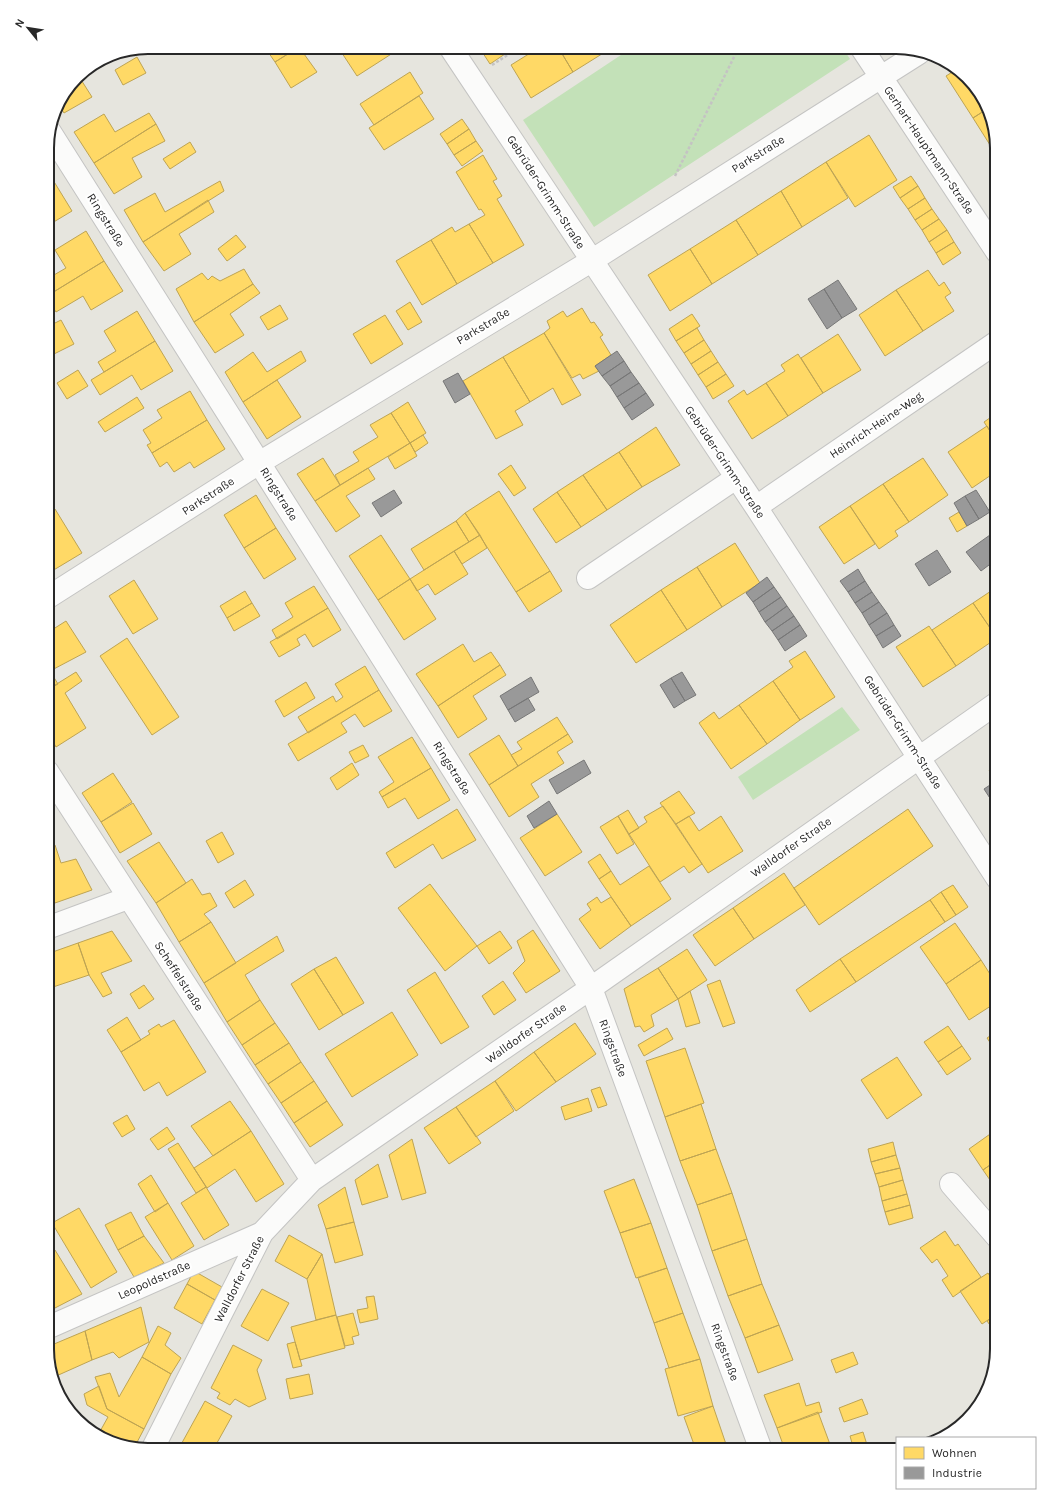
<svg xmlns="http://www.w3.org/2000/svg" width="1044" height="1497" font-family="Karla,sans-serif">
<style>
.green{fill:#c3e1b8}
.homes{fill:#ffd966;stroke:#bea453}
.industry{fill:#999;stroke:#777}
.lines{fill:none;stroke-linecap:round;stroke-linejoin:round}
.minor-casing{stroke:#c4c4c3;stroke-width:24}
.path{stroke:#c4c3c3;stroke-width:2.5;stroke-dasharray:3 2;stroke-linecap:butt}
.minor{stroke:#fbfbfa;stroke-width:22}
.labels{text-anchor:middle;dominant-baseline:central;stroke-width:4;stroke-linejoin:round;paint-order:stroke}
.street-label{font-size:12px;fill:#282828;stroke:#fff}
.rim{fill:none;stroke:#282828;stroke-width:2}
</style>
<rect width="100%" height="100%" fill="#e6e5de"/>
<!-- green -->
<path class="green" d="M633,47H842L850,59L594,227L523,120Z
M842,707L860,730L753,800L738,777Z"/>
<!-- homes -->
<path class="homes" d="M269,47H299L275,62L266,49Z
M299,47L317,72L291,88L275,62Z
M338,47H394L396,51L357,76Z
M479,47H509L511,50L490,64Z
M540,47H558L573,72L531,98L511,65Z
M558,47H613L573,72Z
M108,56L78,75L92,97L64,113L58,103L77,76Z
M137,57L146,73L123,85L115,70Z
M957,69L984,98L987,109L973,118L946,76Z
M410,72L423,93L374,125L360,104Z
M419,96L434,119L384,150L369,128Z
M987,109L997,148V156L973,118Z
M149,113L156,124L94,163L74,132L104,114L115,132Z
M462,119L469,129L447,144L440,134Z
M156,124L165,141L132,158L142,177L114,194L94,163Z
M469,129L476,141L454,155L447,144Z
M869,135L897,180L855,207L826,162Z
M476,141L483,151L462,166L454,155Z
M190,142L196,152L170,169L163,159Z
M483,155L497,179L493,181L502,196L497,199L524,245L493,263L469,224L485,215L481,209L479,210L456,172Z
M826,162L848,198L802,227L781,191Z
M911,176L918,186L900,198L893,187Z
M53,180L72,211L47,226V183Z
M220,181L224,191L143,242L124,210L155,193L165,212Z
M918,186L925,198L908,209L900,198Z
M781,191L802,227L758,255L736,220Z
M925,198L932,209L915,220L908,209Z
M208,200L214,212L179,234L191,254L164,271L143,242Z
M932,209L939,219L922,230L915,220Z
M939,219L947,230L929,242L922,230Z
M736,220L758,255L712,284L690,249Z
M469,224L493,263L457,284L431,240L452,227L455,232Z
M947,230L954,242L936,253L929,242Z
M86,231L104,261L47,296V279L66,268L55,250Z
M236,235L246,247L227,261L218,249Z
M431,240L457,284L422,305L396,261Z
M954,242L961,253L943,265L936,253Z
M690,249L712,284L670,311L648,275Z
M104,261L123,291L91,310L83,296L56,312L52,306L47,309V296Z
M244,269L253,284L194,322L176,289L202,273L208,280L212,276L220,281Z
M928,270L939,286L944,282L951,293L945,297L954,311L923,331L896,290Z
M253,284L260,293L230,314L244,335L215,353L194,322Z
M896,290L923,331L885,356L859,315Z
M410,302L422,322L408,330L396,311Z
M280,305L288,319L268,330L260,317Z
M582,308L591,323L594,322L603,335L600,337L611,355L595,366L599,371L583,379L580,374L572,378L544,333L550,328L547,321L563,311L567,317Z
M137,311L155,341L104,372L98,362L116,351L104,331Z
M692,314L700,326L676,341L669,329Z
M385,315L403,344L371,364L353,334Z
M61,320L74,344L48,357L47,327Z
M697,328L704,340L684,353L676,341Z
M544,333L581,395L562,405L553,388L530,402L503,357Z
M838,334L861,370L823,393L801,358Z
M704,340L711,351L691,364L684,353Z
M155,341L173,371L141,390L132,375L100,395L91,380Z
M301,351L306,361L243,402L225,372L253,352L267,372Z
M711,351L718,362L698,375L691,364Z
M798,354L823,393L788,416L766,383L785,371L781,365Z
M503,357L530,402L515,411L523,425L496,439L463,381Z
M718,362L726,374L706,387L698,375Z
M78,370L88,386L67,399L57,383Z
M726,374L734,386L713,399L706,387Z
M277,380L301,417L267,439L243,402Z
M766,383L788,416L752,439L728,401L744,390L747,395Z
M190,391L207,420L152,453L147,445L151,443L143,430L162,418L157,410Z
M137,397L144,408L105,432L98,422Z
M408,402L426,433L410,443L391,413Z
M391,413L410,443L340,485L335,475L359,461L353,452L378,437L370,425Z
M997,413V442L984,422Z
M207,420L225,449L194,468L190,462L174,472L167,462L160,467L152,453Z
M987,426L997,442V471L972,488L948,452Z
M656,427L680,465L642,487L619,452Z
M423,435L428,443L415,452L410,443Z
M410,443L417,456L395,469L388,457Z
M619,452L642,487L607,510L583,475Z
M323,458L340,485L315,501L297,474Z
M923,458L948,495L909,522L883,484Z
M511,465L526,488L514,496L498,474Z
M368,468L375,479L346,496L360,516L336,532L315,501Z
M583,475L607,510L581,527L557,492Z
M883,484L909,522L895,531L898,536L879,549L850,506Z
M499,491L550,571L516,592L465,513Z
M557,492L581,527L556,543L533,509Z
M256,495L276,528L244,548L224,515Z
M850,506L875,544L844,564L819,527Z
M55,509L82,553L47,574V514Z
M959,512L967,526L957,532L949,518Z
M465,513L480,535L469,542L456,521Z
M456,521L469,542L424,570L411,549Z
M276,528L296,559L264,579L244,548Z
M381,535L410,579L378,600L349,556Z
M480,535L487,548L462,564L454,551Z
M735,543L760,583L722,607L697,567Z
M454,551L468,574L435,595L428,584L417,591L410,579Z
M697,567L722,607L687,630L661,590Z
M550,571L562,591L529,612L516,592Z
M410,579L436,619L404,640L378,600Z
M134,580L158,619L133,634L109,596Z
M314,586L328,608L277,639L272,630L293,617L285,603Z
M997,587V638L973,603Z
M661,590L687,630L636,663L610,625Z
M245,591L252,603L227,618L220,606Z
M252,603L260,616L234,631L227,618Z
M973,603L997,638L956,666L932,630Z
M328,608L341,630L313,647L305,634L297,639L300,645L279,657L270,642Z
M66,621L86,652L50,671L58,684L47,690V633Z
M929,626L956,666L923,687L896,647Z
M127,638L179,717L152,735L100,656Z
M463,644L474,662L491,652L500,665L438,706L416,674Z
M805,651L835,697L800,720L773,681L793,667L789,661Z
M500,665L506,675L473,696L487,719L458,738L438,706Z
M365,666L379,690L308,733L298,717L333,696L336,702L343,697L335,684Z
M76,672L82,681L65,693L86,728L56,747L47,731V690Z
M773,681L800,720L767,744L739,705Z
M306,682L315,698L284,717L275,701Z
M379,690L392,711L364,727L355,714L341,723L347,732L298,761L288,744Z
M739,705L767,744L731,769L699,723L714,712L719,719Z
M557,717L568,734L518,766L511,755L522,749L517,742Z
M568,734L573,742L557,752L564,763L531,784L539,797L509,817L489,785Z
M499,735L518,766L489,785L469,754Z
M412,737L431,768L382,797L379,792L394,782L378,757Z
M363,745L369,756L355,763L349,752Z
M352,763L359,775L337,790L330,778Z
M997,764V782L989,770Z
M431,768L450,800L418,819L405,798L388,808L382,797Z
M113,773L132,802L101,822L82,793Z
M679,791L695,813L676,824L660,803Z
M133,803L152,834L120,853L101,822Z
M663,806L702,864L689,873L684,866L660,882L629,834L647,822L644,817Z
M457,809L476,840L442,859L433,844L395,868L386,853Z
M908,809L933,846L819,925L794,888Z
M628,810L639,828L629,834L618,816Z
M557,814L582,852L545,876L520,838Z
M618,816L634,844L617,854L600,827Z
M689,816L699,831L721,816L743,851L708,873L676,824Z
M222,832L234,854L218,863L206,841Z
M159,842L186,883L156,903L127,861Z
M55,845L61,863L76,859L92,890L55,903L47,880V848Z
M600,854L611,871L599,879L588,862Z
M649,866L671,899L631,926L599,879L611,871L620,885Z
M784,873L805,905L754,939L733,908Z
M192,879L202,895L210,893L217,906L204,914L211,922L179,942L156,903Z
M47,880L55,903L47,905Z
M245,880L254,895L234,908L225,893Z
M430,884L477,946L445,971L398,908Z
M953,885L968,907L956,915L941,892Z
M941,892L956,915L945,922L930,900Z
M597,897L601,903L611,897L631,926L600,949L579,919L591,910L587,904Z
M930,900L945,922L856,982L840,959Z
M733,908L754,939L715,966L693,935Z
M211,922L236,963L204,983L179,942Z
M955,923L981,960L946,984L920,947Z
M533,930L560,971L526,993L513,973L525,961L517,941Z
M112,931L132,961L101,973L112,993L103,997L89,975L78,943Z
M500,931L512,948L489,964L477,946Z
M277,936L284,951L245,975L260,1000L227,1022L204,983Z
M78,943L89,975L47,989V954Z
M687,949L707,980L678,999L658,968Z
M336,957L364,1003L343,1015L314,969Z
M840,959L856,982L810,1012L796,990Z
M981,960L997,985V1002L969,1020L946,984Z
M658,968L678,999L651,1015L654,1026L644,1032L640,1026L635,1027L624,989Z
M314,969L343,1015L319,1030L291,984Z
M435,972L469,1027L441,1044L407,990Z
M720,980L735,1023L723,1027L707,985Z
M503,981L516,1000L494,1015L482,996Z
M144,985L154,999L139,1009L130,994Z
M690,991L700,1023L686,1027L678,999Z
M260,1000L275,1023L242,1045L227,1022Z
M392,1012L418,1055L352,1097L325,1054Z
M127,1017L141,1040L121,1052L107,1030Z
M174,1020L206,1072L167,1096L159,1082L144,1091L121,1052L150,1034L148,1031L159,1024L161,1027Z
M275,1023L289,1043L255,1065L242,1045Z
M575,1023L596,1054L556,1082L534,1052Z
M948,1026L962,1046L938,1062L924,1042Z
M667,1028L673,1039L644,1056L638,1045Z
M997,1031V1053L987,1038Z
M289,1043L301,1062L268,1084L255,1065Z
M962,1046L971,1059L947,1075L938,1062Z
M685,1048L704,1103L665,1117L646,1061Z
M534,1052L556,1082L516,1111L495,1081Z
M897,1057L922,1095L887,1119L861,1080Z
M301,1062L314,1081L281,1103L268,1084Z
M314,1081L327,1101L294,1123L281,1103Z
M495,1081L514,1111L476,1137L456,1107Z
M600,1087L607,1105L598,1108L591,1090Z
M588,1098L592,1111L565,1120L561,1107Z
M230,1101L251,1131L213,1156L191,1126Z
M327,1101L343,1125L310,1147L294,1123Z
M701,1104L716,1149L680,1161L665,1117Z
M456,1107L481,1143L449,1164L424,1128Z
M127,1115L135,1129L122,1137L113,1123Z
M167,1127L175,1139L158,1150L150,1139Z
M251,1131L284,1184L256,1202L235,1169L207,1188L194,1168Z
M993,1132L997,1137V1160L983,1170L969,1149Z
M412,1139L426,1193L402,1200L389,1155Z
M893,1142L896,1155L871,1162L868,1149Z
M178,1143L206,1187L196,1193L168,1149Z
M716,1149L732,1193L697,1205L680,1161Z
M896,1155L900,1168L875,1174L871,1162Z
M997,1160V1190L983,1170Z
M378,1164L388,1197L362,1205L355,1180Z
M900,1168L903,1180L879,1187L875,1174Z
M151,1175L168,1203L155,1212L138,1184Z
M634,1179L651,1223L620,1233L604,1191Z
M903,1180L907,1194L882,1201L879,1187Z
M206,1187L229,1225L204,1240L181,1203Z
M345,1187L354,1222L326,1229L318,1205Z
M732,1193L747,1239L712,1251L697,1205Z
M907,1194L910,1205L885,1212L882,1201Z
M168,1203L194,1246L172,1260L145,1217Z
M910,1205L913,1218L889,1225L885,1212Z
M79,1208L117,1272L91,1288L52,1223Z
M131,1212L144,1236L118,1250L105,1225Z
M354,1222L363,1255L335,1263L326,1229Z
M651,1223L667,1268L636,1278L620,1233Z
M945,1231L955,1246L958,1244L981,1277L953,1297L942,1280L948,1276L937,1259L932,1263L920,1248Z
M289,1235L322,1254L307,1279L275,1261Z
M144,1236L164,1263L134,1277L118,1250Z
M747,1239L762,1284L728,1296L712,1251Z
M55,1250L82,1294L55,1308L47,1296V1255Z
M322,1254L336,1315L316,1320L307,1279Z
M667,1268L683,1313L654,1323L638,1278Z
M194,1271L222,1287L215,1300L187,1284Z
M988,1273L997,1287V1314L982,1324L960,1291Z
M187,1284L215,1300L202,1324L174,1308Z
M762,1284L779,1325L745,1338L728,1296Z
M262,1289L289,1303L268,1341L241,1326Z
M374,1296L378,1319L360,1323L357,1310L368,1308L366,1297Z
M141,1307L149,1342L119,1358L113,1352L92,1360L85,1331Z
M353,1313L359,1335L352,1337L354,1344L345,1346L337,1317Z
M683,1313L700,1359L669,1368L654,1323Z
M997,1314V1335L987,1321Z
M336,1315L345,1348L300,1360L291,1327Z
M779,1325L793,1360L758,1373L745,1338Z
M158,1326L171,1333L165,1345L181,1358L171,1374L142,1357Z
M85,1331L92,1360L54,1377L47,1347Z
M295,1342L302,1366L293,1368L287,1344Z
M233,1345L262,1360L257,1370L266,1399L249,1407L235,1399L230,1405L217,1398L220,1393L211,1388Z
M853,1352L858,1364L836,1373L831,1360Z
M142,1357L171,1374L144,1429L107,1409L95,1377L110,1373L119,1397Z
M700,1359L713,1406L678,1416L665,1369Z
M309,1374L313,1394L290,1399L286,1379Z
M799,1383L806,1406L819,1402L822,1412L777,1428L764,1395Z
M99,1386L107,1409L144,1429L134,1448L98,1435L108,1417L87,1405L84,1394Z
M862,1399L868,1414L844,1422L839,1408Z
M205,1401L232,1416L213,1450H178Z
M713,1406L728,1450H696L684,1417Z
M818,1412L831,1447L823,1450H785L777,1428Z
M863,1432L868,1448L854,1450L850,1436Z"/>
<!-- industry -->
<path class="industry" d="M838,280L857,309L842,318L824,289Z
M824,289L842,318L827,329L808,299Z
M617,351L624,361L602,376L595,366Z
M624,361L631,372L610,386L602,376Z
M631,372L639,383L617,397L610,386Z
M458,373L470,394L455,403L443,381Z
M639,383L646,393L624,408L617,397Z
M646,393L654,405L632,420L624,408Z
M394,490L402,503L381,517L372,503Z
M976,490L990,512L979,519L965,496Z
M965,496L979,519L967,526L954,503Z
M997,530V559L981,571L966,552Z
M937,550L951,572L929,586L915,564Z
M858,569L865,581L848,592L840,581Z
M767,577L774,587L753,602L746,593Z
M865,581L872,592L855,603L848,592Z
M774,587L781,597L759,612L753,602Z
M872,592L879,602L862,613L855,603Z
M781,597L787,606L765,622L759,612Z
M879,602L887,613L869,625L862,613Z
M787,606L794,616L772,631L765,622Z
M887,613L894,625L876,636L869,625Z
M794,616L800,625L778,640L772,631Z
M800,625L807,636L785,651L778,640Z
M894,625L901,636L883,648L876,636Z
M682,672L696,695L685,701L671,678Z
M531,677L539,692L508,710L500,696Z
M671,678L685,701L674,708L660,685Z
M528,698L535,710L515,722L508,710Z
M584,760L591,773L557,794L549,780Z
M996,781L997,782V809L984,789Z
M549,801L557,814L534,828L527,816Z"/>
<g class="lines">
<defs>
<path id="minor" d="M450,47L756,507L997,878
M861,47L997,252
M50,132L591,988L761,1450
M756,507L997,342
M588,578L736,478
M47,598L259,463L591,261L919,53
M47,771L312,1180
M47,928L128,898
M951,1184L997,1237
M47,1328L262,1233
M152,1450L262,1233L312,1180L591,988L997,703"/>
</defs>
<!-- minor casing -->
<use href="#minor" class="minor-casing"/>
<!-- path -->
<path class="path" d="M492,65L520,47
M675,176L739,47"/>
<!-- minor -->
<use href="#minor" class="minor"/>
</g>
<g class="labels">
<!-- street labels -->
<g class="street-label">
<text transform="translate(929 150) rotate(56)">Gerhart-Hauptmann-Straße</text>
<text transform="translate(758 154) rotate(-32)">Parkstraße</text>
<text transform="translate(546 192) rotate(57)">Gebrüder-Grimm-Straße</text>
<text transform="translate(106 220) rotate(58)">Ringstraße</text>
<text transform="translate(483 326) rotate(-31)">Parkstraße</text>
<text transform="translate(876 425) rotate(-34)">Heinrich-Heine-Weg</text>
<text transform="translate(725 462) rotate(56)">Gebrüder-Grimm-Straße</text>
<text transform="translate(279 494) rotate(58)">Ringstraße</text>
<text transform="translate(208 496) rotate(-33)">Parkstraße</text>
<text transform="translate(903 732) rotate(57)">Gebrüder-Grimm-Straße</text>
<text transform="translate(452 768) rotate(58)">Ringstraße</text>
<text transform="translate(791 847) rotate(-35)">Walldorfer Straße</text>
<text transform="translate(179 976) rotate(57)">Scheffelstraße</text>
<text transform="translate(526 1033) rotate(-35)">Walldorfer Straße</text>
<text transform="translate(613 1048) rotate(70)">Ringstraße</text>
<text transform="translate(239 1279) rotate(-63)">Walldorfer Straße</text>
<text transform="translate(154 1280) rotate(-24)">Leopoldstraße</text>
<text transform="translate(725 1352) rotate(70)">Ringstraße</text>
</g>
</g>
<!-- crop -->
<path d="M0 0H1044V1497H0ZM148 54H896A94 94 0 0 1 990 148V1349A94 94 0 0 1 896 1443H148A94 94 0 0 1 54 1349V148A94 94 0 0 1 148 54Z" fill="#fff" fill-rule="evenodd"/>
<path class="rim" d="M148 54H896A94 94 0 0 1 990 148V1349A94 94 0 0 1 896 1443H148A94 94 0 0 1 54 1349V148A94 94 0 0 1 148 54Z"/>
<!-- legend -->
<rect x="896" y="1437" width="140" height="52" fill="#ffffff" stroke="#a9a9a9"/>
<rect x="904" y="1447" width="20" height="12" fill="#ffd966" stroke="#a9a9a9"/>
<text x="932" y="1457" font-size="12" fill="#282828">Wohnen</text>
<rect x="904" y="1467" width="20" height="12" fill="#999999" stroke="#a9a9a9"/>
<text x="932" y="1477" font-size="12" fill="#282828">Industrie</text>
<!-- north arrow -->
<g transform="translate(28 28) rotate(300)" stroke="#ffffff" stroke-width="3" paint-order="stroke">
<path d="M0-3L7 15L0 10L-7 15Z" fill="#282828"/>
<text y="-6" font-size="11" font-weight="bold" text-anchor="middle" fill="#282828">N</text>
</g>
</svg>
